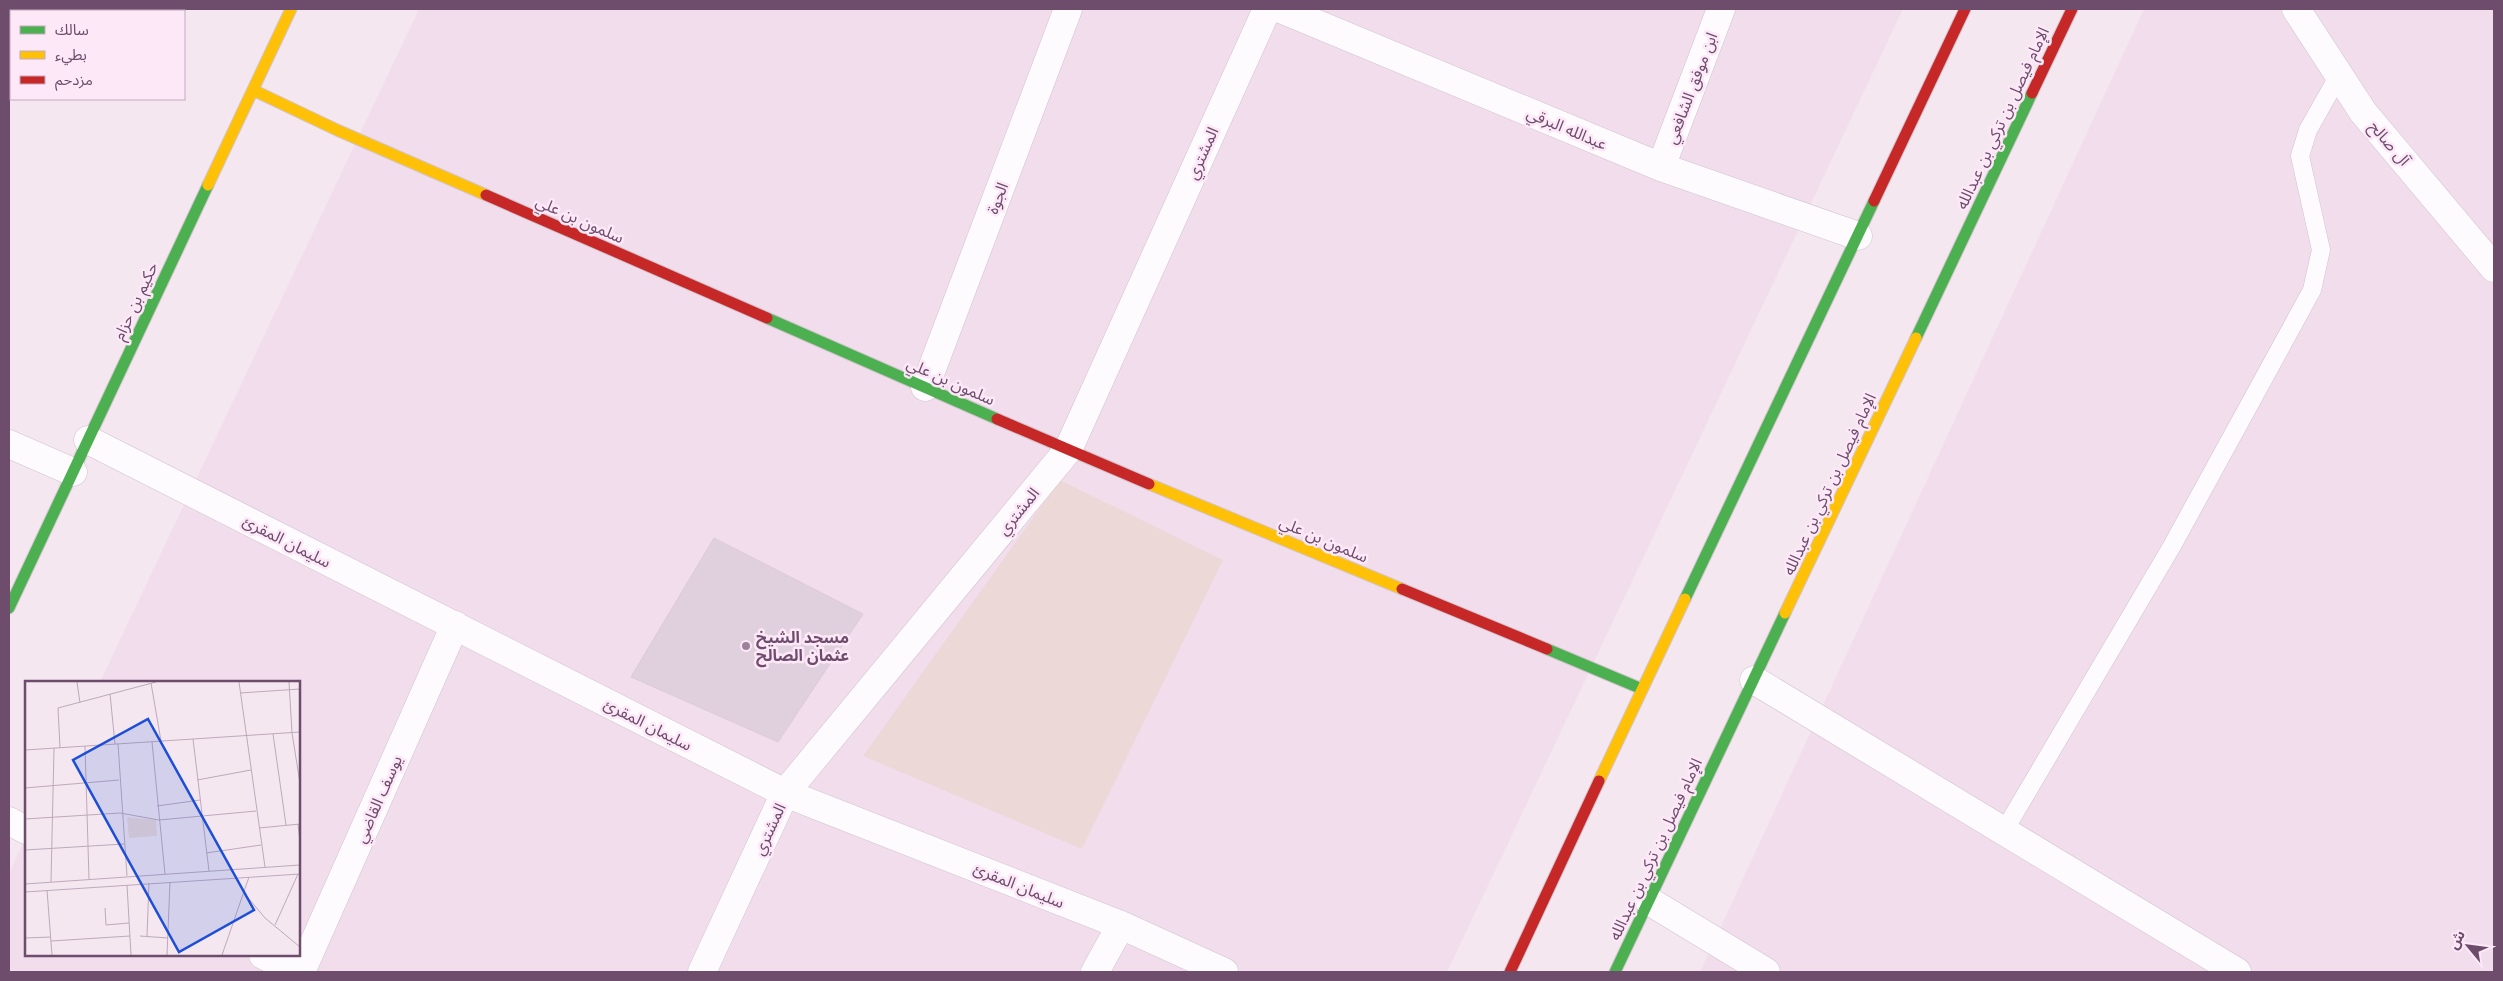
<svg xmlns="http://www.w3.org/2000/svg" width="2503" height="981" font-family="'PT Sans','Noto Sans Arabic',sans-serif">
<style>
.residential{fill:#f2dded}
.green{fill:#ebd8d7}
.building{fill:#e0d0dd;stroke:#dccad9}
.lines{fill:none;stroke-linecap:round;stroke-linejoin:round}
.lane-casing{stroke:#d0c3cd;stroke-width:19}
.street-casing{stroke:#d0c3cd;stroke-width:29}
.fast-casing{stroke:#d2c5cf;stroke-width:13}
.slow-casing{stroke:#d2c5cf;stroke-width:13}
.jam-casing{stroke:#d2c5cf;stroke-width:13}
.lane{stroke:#fdfbfd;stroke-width:18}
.street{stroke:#fdfbfd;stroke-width:28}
.fast{stroke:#4caf50;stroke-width:11}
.slow{stroke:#ffc107;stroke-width:11}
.jam{stroke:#c62828;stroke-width:11}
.poi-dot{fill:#9c829a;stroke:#fce8f7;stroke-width:2}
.labels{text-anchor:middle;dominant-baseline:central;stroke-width:5;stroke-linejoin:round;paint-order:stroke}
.street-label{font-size:16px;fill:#6d4c6c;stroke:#fce8f7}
.poi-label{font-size:16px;font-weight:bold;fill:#6d4c6c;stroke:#fce8f7;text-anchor:start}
.inset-road{fill:none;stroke:#bea9bb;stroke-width:1}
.view{fill:#1d4ed8;fill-opacity:0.15;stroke:#1d4ed8;stroke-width:2.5}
.inset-edge{fill:none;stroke:#6d4c6c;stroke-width:2.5}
</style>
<rect width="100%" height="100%" fill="#f4e7f0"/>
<!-- residential -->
<path class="residential" d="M419,9H1903L1447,972H9V874L26,837V955H299V682H100Z
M2144,9H2494V972H1700Z"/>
<!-- green -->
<path class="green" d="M1060,480L1223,560L1082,849L863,756Z"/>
<!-- building -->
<path class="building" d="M714,538L863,614L778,742L631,677Z"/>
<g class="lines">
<defs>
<path id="lane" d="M2004,831L2172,546L2312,290L2321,250L2300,156L2308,130L2339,75"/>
<path id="street" d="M1281,9L1661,167L1858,236
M2296,9L2363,112L2494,268
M1661,167L1721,9
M925,387L1068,9
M88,440L785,793L1121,925L1224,972
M9,444L73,472
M1754,680L2237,972
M9,821L26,830
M1649,901L1766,972
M263,955L297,972
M301,972L455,625
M702,972L785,793L1068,450L1267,9
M1095,972L1121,925"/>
<path id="fast" d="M767,318L997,419
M1916,338L2032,93
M1685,599L1874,201
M9,608L208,185
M1547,649L1642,689
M1615,972L1785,613"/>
<path id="slow" d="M253,90L337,130L486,195
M208,185L291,9
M1149,484L1402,589
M1785,613L1916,338
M1599,781L1685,599"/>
<path id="jam" d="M2032,93L2072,9
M486,195L767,318
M1874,201L1965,9
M997,419L1149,484
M1402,589L1547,649
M1510,972L1599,781"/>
</defs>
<!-- lane casing -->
<use href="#lane" class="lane-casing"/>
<!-- street casing -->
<use href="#street" class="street-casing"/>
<!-- fast casing -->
<use href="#fast" class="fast-casing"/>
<!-- slow casing -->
<use href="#slow" class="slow-casing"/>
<!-- jam casing -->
<use href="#jam" class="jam-casing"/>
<!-- lane -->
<use href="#lane" class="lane"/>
<!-- street -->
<use href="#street" class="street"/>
<!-- fast -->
<use href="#fast" class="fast"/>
<!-- slow -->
<use href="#slow" class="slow"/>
<!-- jam -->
<use href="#jam" class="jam"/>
</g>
<!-- markers -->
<circle class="poi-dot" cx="746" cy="646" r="5"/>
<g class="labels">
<!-- street labels -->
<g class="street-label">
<text transform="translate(1691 88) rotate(-69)">ابن موفق الشافعي</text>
<text transform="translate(2002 118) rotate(-65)">الإمام فيصل بن تركي بن عبدالله</text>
<text transform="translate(1567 128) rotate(23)">عبدالله البرقي</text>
<text transform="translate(2390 143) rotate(49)">آل صالح</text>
<text transform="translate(1202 153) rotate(-66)">المشتري</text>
<text transform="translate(997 198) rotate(-69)">الجوة</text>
<text transform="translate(580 219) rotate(24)">سلمون بن علي</text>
<text transform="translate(135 301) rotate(-65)">حكيم بن حزام</text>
<text transform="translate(951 381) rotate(24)">سلمون بن علي</text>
<text transform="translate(1829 484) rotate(-65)">الإمام فيصل بن تركي بن عبدالله</text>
<text transform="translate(1018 511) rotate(-51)">المشتري</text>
<text transform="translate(1324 539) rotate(23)">سلمون بن علي</text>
<text transform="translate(287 541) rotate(27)">سليمان المقرئ</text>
<text transform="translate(648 724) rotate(27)">سليمان المقرئ</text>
<text transform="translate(378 799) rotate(-66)">يوسف القاضي</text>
<text transform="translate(769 829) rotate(-65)">المشتري</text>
<text transform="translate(1655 849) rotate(-65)">الإمام فيصل بن تركي بن عبدالله</text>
<text transform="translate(1019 885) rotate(22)">سليمان المقرئ</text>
</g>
<!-- poi labels -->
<g class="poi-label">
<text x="756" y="637">مسجد الشيخ<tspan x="756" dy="18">عثمان الصالح</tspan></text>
</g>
</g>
<!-- overview -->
<g transform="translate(25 681)">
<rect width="275" height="275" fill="#f4e7f0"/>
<path d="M102,136L131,139L132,155L104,157Z" fill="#ebd8d7"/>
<path class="inset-road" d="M52,1L55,22M214,1L240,186M264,1L267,52L275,102M126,2L136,60M215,12L275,8M85,13L90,63M248,53L261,144M168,58L184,190M127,61L140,193M93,63L102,195M60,65L64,198M35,67L33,27L131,1M0,69L275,51M172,99L226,89M0,107L94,99M132,125L175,119M0,138L95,132L134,139L231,130M273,143L275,160M234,147L275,143M0,169L99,163M181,172L236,164M26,201L29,67M0,203L275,184M102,204L106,274M22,209L27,274M0,211L275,193M220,213L240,237L275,266M80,227L81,244L104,242M250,244L273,193M115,255L143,257M122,255L124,202M0,257L26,256M26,260L105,255M142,274L145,201M197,274L224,196"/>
<path class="view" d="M123,38L229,229L154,271L48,79Z"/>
<rect width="275" height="275" class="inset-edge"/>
</g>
<!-- border -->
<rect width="2503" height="981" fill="none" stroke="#6d4c6c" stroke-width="20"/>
<!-- legend -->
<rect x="10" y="10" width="175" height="90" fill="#fce8f7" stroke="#c3aabf"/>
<rect x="20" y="26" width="25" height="8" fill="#4caf50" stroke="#c3aabf"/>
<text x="55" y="35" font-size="15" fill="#6d4c6c">سالك</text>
<rect x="20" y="51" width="25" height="8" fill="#ffc107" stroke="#c3aabf"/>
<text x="55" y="60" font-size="15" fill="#6d4c6c">بطيء</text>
<rect x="20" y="76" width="25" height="8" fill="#c62828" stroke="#c3aabf"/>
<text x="55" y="85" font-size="15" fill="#6d4c6c">مزدحم</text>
<!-- north arrow -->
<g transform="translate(2468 946) rotate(299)" stroke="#fce8f7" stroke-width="4" paint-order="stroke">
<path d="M0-4L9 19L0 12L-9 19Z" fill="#6d4c6c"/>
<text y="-8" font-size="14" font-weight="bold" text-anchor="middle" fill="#6d4c6c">ش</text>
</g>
</svg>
